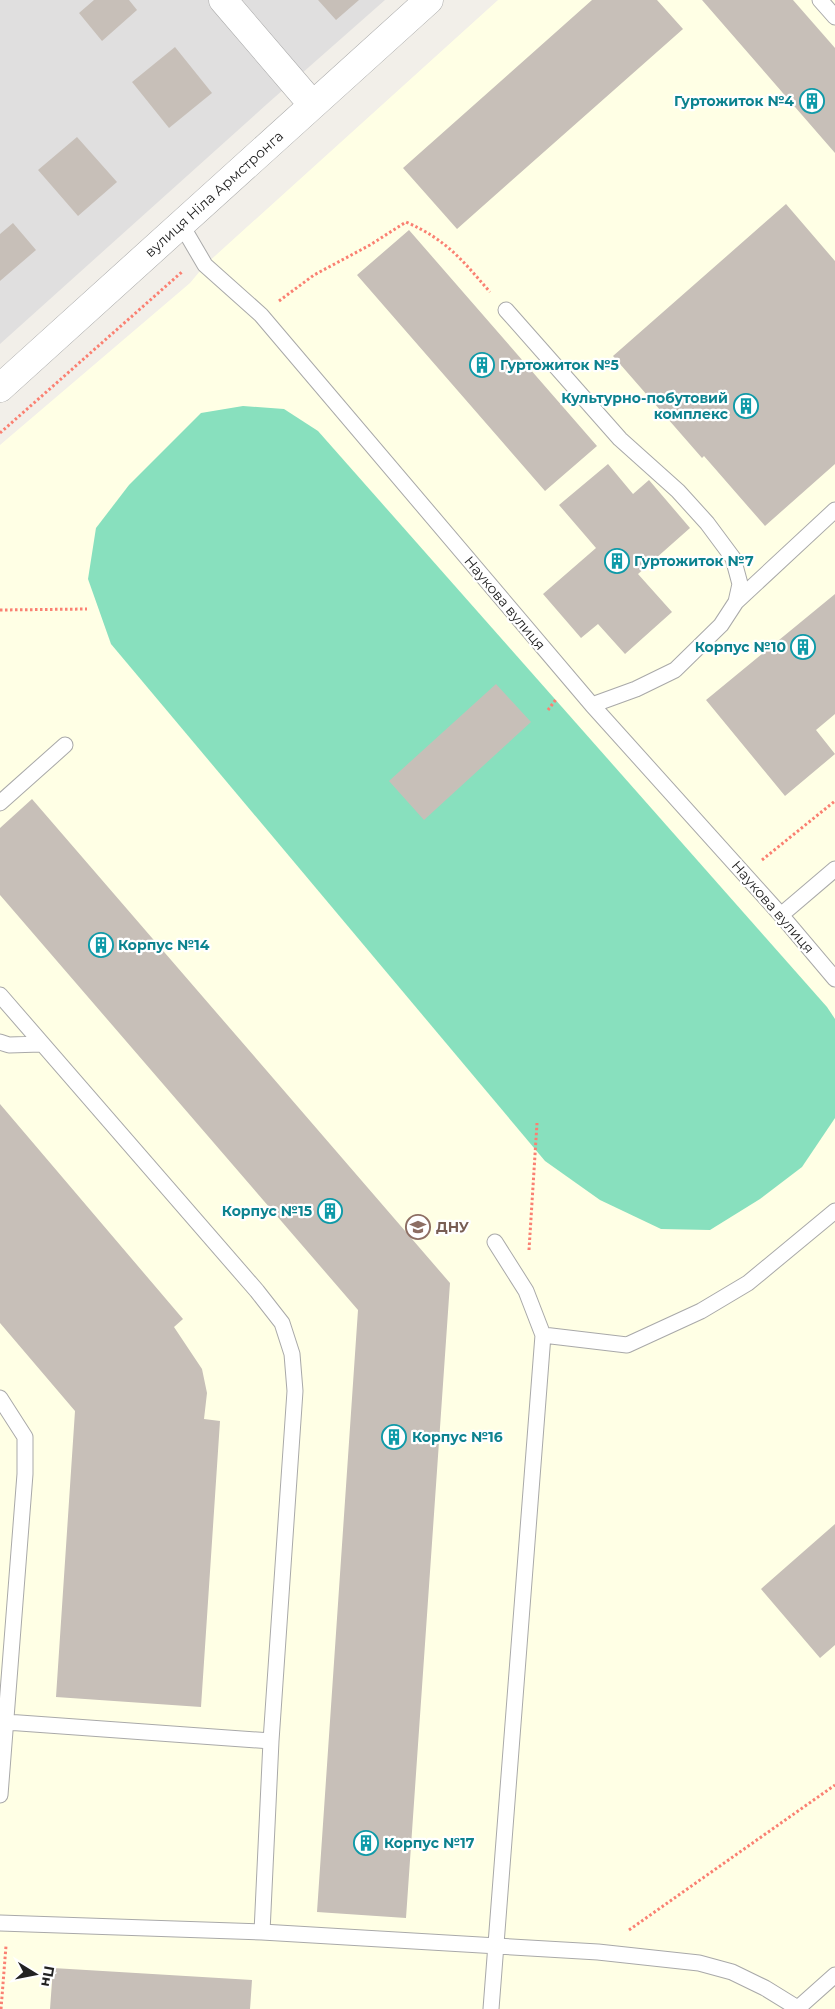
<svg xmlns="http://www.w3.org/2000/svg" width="835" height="2009" font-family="Montserrat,sans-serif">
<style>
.residential{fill:#e0dfdf}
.education{fill:#ffffe5}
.pitch{fill:#88e0be}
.building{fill:#c7bfb8}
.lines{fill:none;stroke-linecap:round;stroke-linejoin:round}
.lane-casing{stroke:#a9a9a9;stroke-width:17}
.street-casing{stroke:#a9a9a9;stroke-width:29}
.path{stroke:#fa8072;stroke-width:3;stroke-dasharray:2.5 2.5;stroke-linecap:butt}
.lane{stroke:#fff;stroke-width:15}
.street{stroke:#fff;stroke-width:28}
.labels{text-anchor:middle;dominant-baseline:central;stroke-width:4.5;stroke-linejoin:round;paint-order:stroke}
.culture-label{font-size:14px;font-weight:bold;fill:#0d838f;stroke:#fff;text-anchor:start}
.street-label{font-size:14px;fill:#222;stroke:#fff}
.education-label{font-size:14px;font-weight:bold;fill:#785e54;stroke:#fff;text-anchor:start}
</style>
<rect width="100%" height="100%" fill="#f2efe9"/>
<!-- residential -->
<path class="residential" d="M0,0H385L267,104L0,344Z"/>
<!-- education -->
<path class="education" d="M498,0H835V2009H0V445L190,283L205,265Z"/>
<!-- pitch -->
<path class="pitch" d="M243,406L284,409L318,431L827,1007L835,1019V1118L802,1167L760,1199L710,1230L661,1229L600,1200L545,1161L111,644L88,579L96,528L129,485L201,413Z"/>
<!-- building -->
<path class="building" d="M94,0H129L137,10L102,41L79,13Z
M318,0H359L336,20Z
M592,0H657L683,29L457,229L403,168Z
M702,0H793L835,48V153Z
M175,47L212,93L169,128L132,82Z
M77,137L117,182L78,216L38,170Z
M786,204L835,261V464L765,526L704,456L702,458L613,356Z
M13,223L36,250L0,281V234Z
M409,230L597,446L545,491L357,275Z
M608,464L633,494L649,480L690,528L638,574L672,612L625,654L598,624L581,638L543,594L596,548L559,505Z
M835,594V714L816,730L835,754L785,796L706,700Z
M496,684L531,722L424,820L389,781Z
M32,799L450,1283L406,1918L317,1912L358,1310L0,895V828Z
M0,1104L183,1319L174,1327L202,1369L207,1393L204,1419L220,1421L201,1707L56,1697L75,1411L0,1323Z
M835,1524V1645L820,1658L761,1589Z
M53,1968L252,1980L250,2009H50Z"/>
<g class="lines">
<defs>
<path id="lane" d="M820,0L835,17
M181,224L205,265L261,315L592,705L781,915L835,979
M506,310L620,439L678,491L707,523L733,558L740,584L736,602L721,625L675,670L636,689L592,705
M736,602L835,510
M0,803L65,745
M781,915L835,869
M0,995L257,1291L282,1323L292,1354L295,1391L271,1741L262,1932
M0,1042L9,1045L41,1044
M543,1335L627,1345L701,1311L748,1283L835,1211
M0,1398L25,1437V1474L0,1795
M6,1722L271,1741
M0,1923L262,1932L598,1952L699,1963L732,1972L765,1988L799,2009
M798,2008L835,1975
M491,2009L543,1335L526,1291L495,1242"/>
<path id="street" d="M223,0L312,104
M0,388L429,0"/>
</defs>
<!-- lane casing -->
<use href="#lane" class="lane-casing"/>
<!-- street casing -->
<use href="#street" class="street-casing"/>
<!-- path -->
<path class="path" d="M279,301L314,275L370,245L406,222C447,240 462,260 490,292
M0,433L183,271
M0,610L87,609
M548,710L557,698
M762,860L835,801
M529,1250L537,1123
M629,1930L835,1785
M1,2009L6,1946"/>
<!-- lane -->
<use href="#lane" class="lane"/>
<!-- street -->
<use href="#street" class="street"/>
</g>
<!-- icons -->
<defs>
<symbol id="building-ring" viewBox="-11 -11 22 22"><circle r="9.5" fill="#fff" stroke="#0f9aa8" stroke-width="1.5"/><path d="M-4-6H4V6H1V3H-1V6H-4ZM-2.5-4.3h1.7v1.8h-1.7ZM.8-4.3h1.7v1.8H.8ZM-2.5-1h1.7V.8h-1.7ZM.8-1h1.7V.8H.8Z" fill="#0f9aa8"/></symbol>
<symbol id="university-ring" viewBox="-11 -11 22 22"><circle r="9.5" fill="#fff" stroke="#8d6e63" stroke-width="1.5"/><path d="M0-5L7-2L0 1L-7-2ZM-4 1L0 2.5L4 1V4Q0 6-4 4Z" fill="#8d6e63"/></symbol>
</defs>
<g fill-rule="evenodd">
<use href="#building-ring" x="798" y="87" width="28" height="28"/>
<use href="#building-ring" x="468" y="351" width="28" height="28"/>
<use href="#building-ring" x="732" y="392" width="28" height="28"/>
<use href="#building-ring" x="603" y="547" width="28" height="28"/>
<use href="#building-ring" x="789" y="633" width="28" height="28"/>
<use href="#building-ring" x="87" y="931" width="28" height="28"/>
<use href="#building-ring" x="316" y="1197" width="28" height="28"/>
<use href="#university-ring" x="404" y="1213" width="28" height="28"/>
<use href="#building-ring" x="380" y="1423" width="28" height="28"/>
<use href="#building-ring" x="352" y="1829" width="28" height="28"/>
</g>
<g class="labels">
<!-- culture labels -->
<g class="culture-label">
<text x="794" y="101" text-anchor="end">Гуртожиток №4</text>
<text x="500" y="365">Гуртожиток №5</text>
<text x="728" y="398" text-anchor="end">Культурно-побутовий<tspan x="728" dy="16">комплекс</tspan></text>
<text x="634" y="561">Гуртожиток №7</text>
<text x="786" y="647" text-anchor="end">Корпус №10</text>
<text x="118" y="945">Корпус №14</text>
<text x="312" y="1211" text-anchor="end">Корпус №15</text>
<text x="412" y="1437">Корпус №16</text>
<text x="384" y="1843">Корпус №17</text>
</g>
<!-- street labels -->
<g class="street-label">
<text transform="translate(214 194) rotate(-42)">вулиця Ніла Армстронга</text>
<text transform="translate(505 603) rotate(50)">Наукова вулиця</text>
<text transform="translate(773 907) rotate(49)">Наукова вулиця</text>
</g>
<!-- education labels -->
<g class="education-label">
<text x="436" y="1227">ДНУ</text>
</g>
</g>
<!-- north arrow -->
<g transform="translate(35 1974) rotate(100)" stroke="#ffffff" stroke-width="4" paint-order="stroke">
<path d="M0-4L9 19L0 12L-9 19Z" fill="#222222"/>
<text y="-8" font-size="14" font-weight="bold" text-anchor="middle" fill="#222222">Пн</text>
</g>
</svg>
